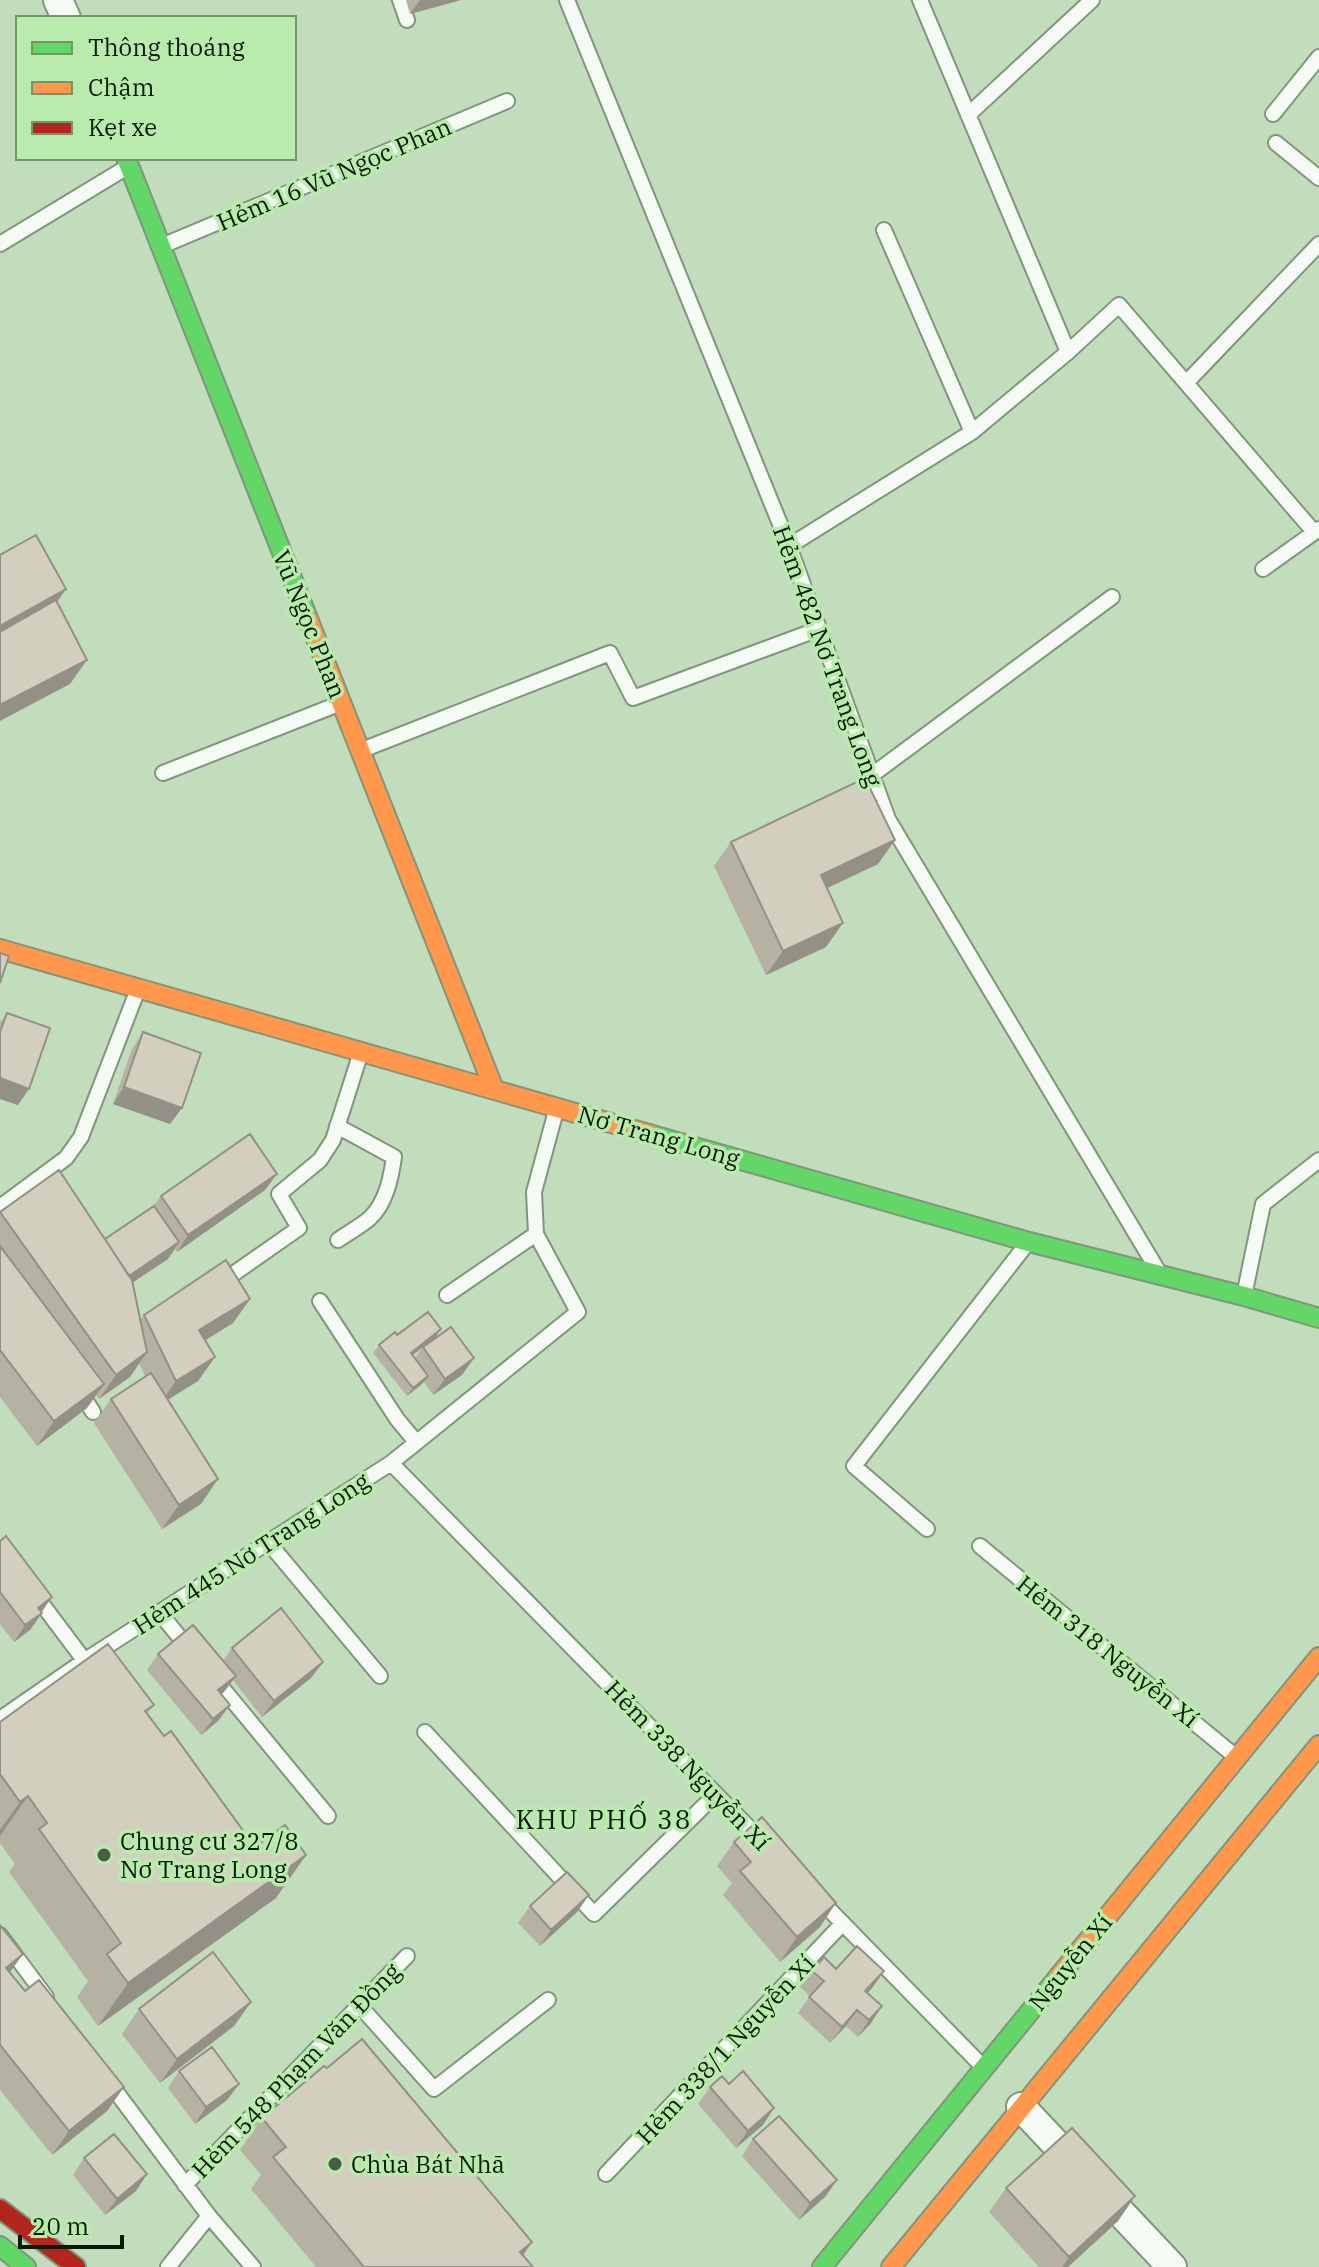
<svg xmlns="http://www.w3.org/2000/svg" width="1319" height="2267" font-family="'IBM Plex Serif',serif">
<style>
.lines{fill:none;stroke-linecap:round;stroke-linejoin:round}
.lane-casing{stroke:#80967c;stroke-width:18}
.street-casing{stroke:#80967c;stroke-width:32}
.fast-casing{stroke:#80967c;stroke-width:22}
.slow-casing{stroke:#80967c;stroke-width:22}
.jam-casing{stroke:#80967c;stroke-width:22}
.lane{stroke:#f6faf5;stroke-width:14}
.street{stroke:#f6faf5;stroke-width:28}
.fast{stroke:#63d668;stroke-width:18}
.slow{stroke:#ff974d;stroke-width:18}
.jam{stroke:#b3261e;stroke-width:18}
.wall{fill:#b5b2a4;fill-rule:evenodd}
.shaded-wall{fill:#939186}
.building{fill:#d2cfbf;stroke:#939186;stroke-width:2}
.poi-dot{fill:#495e44;stroke:#b9ebad;stroke-width:3}
.labels{text-anchor:middle;dominant-baseline:central;stroke-width:7;stroke-linejoin:round;paint-order:stroke}
.street-label{font-size:24px;fill:#081a04;stroke:#b9ebad}
.poi-label{font-size:24px;fill:#081a04;stroke:#b9ebad;text-anchor:start}
.neighbourhood-label{font-size:26px;letter-spacing:2px;fill:#081a04;stroke:#b9ebad}
</style>
<rect width="100%" height="100%" fill="#c1ddbb"/>
<g class="lines">
<defs>
<path id="lane" d="M400,0L407,20
M567,0L789,546L888,819L1157,1269
M1273,114L1319,57
M968,115L1092,0
M1276,143L1319,178
M884,230L972,432
M0,244L129,166
M164,245L507,101
M1068,352L1119,305L1314,532
M1186,383L1319,244
M789,546L972,432L1068,352L920,0
M1263,569L1319,529
M362,750L610,653L633,698L819,629
M163,773L341,703
M872,775L1112,597
M337,1126L394,1157C391,1178 386,1203 370,1218C361,1226 348,1233 338,1240
M0,1207L66,1158L81,1137L138,989
M219,1284L299,1228L279,1194L320,1160L333,1140L361,1052
M447,1295L536,1234
M1244,1296L1263,1204L1319,1160
M320,1301L397,1419L416,1442
M79,1390L93,1412
M391,1463L760,1839
M927,1529L854,1466L1026,1245
M268,1542L380,1676
M980,1546L1236,1757
M33,1592L90,1668
M159,1612L190,1650
M214,1678L328,1816
M0,1719L84,1661L391,1463L578,1312L536,1234L534,1192L557,1107
M425,1732L594,1914L716,1794
M820,1900L984,2068
M0,1935L46,1997
M359,2005L434,2089L548,2000
M108,2081L209,2216L253,2267
M606,2174L843,1923
M185,2185L407,1956
M168,2267L209,2216"/>
<path id="street" d="M58,0L66,18
M1021,2107L1172,2267"/>
<path id="fast" d="M126,158L307,616
M649,1134L1029,1242L1244,1296L1319,1318
M0,2246L26,2267
M822,2267L1059,1976"/>
<path id="slow" d="M307,616L494,1089
M0,949L649,1134
M1059,1976L1319,1657
M891,2267L1319,1745"/>
<path id="jam" d="M0,2209L76,2267"/>
</defs>
<!-- lane casing -->
<use href="#lane" class="lane-casing"/>
<!-- street casing -->
<use href="#street" class="street-casing"/>
<!-- fast casing -->
<use href="#fast" class="fast-casing"/>
<!-- slow casing -->
<use href="#slow" class="slow-casing"/>
<!-- jam casing -->
<use href="#jam" class="jam-casing"/>
<!-- lane -->
<use href="#lane" class="lane"/>
<!-- street -->
<use href="#street" class="street"/>
<!-- fast -->
<use href="#fast" class="fast"/>
<!-- slow -->
<use href="#slow" class="slow"/>
<!-- jam -->
<use href="#jam" class="jam"/>
</g>
<!-- wall -->
<path class="wall" d="M406,0H461L410,14Z
M731,842L878,864L827,888L826,947L766,975L714,866Z
M7,1013L18,1105L0,1099V1022Z
M143,1032L182,1108L170,1124L113,1104L132,1049Z
M277,1174L265,1190L177,1252L175,1249L168,1259L132,1282L140,1320L144,1315L250,1299L233,1323L205,1340L215,1357L198,1381L168,1400L201,1504L162,1529L94,1423L111,1399L145,1376L139,1363L130,1377L99,1399L96,1395L87,1408L37,1446L0,1397V1211L105,1239L153,1206L161,1196Z
M441,1329L435,1338L474,1358L462,1375L433,1395L424,1382L407,1396L373,1353L379,1345L397,1335ZM422,1348L415,1358L413,1355Z
M0,1541L41,1613L30,1630L14,1642L0,1624Z
M232,1648L323,1662L311,1678L262,1717L233,1680L221,1695L218,1721L201,1735L147,1670L158,1654L223,1661Z
M154,1705L147,1714L164,1736L255,1847L306,1855L276,1898L98,2026L77,1997L88,1981L9,1872L15,1864L0,1843V1722Z
M734,1842L820,1927L780,1962L723,1895L732,1883L717,1866Z
M589,1895L577,1912L540,1946L518,1923L530,1906Z
M0,1925L10,1973L25,1991L124,2087L107,2111L52,2155L0,2090Z
M836,1969L884,1971L867,1993L882,2006L871,2023L858,2037L846,2026L830,2043L798,2013L810,1996L800,1987L812,1971Z
M251,2002L234,2026L160,2083L122,2034L139,2009Z
M179,2071L239,2084L227,2100L195,2124L168,2088Z
M710,2087L763,2125L736,2148L698,2104Z
M262,2118L523,2255L533,2267H316L251,2189L261,2175L240,2150Z
M753,2139L837,2180L825,2197L799,2220L742,2156Z
M84,2158L147,2174L136,2191L105,2215L73,2175Z
M1006,2188L1135,2196L1118,2221L1068,2267H1039L989,2212Z"/>
<!-- shaded-wall -->
<path class="shaded-wall" d="M420,0H461L410,14Z
M66,589L49,614L0,641V626Z
M87,660L70,684L0,721V705Z
M895,840L878,864L804,899L821,875Z
M843,923L826,947L766,975L783,951Z
M0,1078L29,1089L18,1105L0,1099Z
M124,1087L182,1108L170,1124L113,1104Z
M277,1174L265,1190L177,1252L188,1235Z
M179,1242L168,1259L117,1293L129,1276Z
M250,1299L233,1323L182,1355L199,1330Z
M441,1329L435,1338L405,1361L411,1353Z
M147,1352L130,1377L99,1399L116,1375Z
M215,1357L198,1381L159,1405L176,1381Z
M474,1358L462,1375L433,1395L445,1379Z
M428,1376L422,1384L407,1396L413,1388Z
M104,1384L87,1408L37,1446L54,1421Z
M218,1479L201,1504L162,1529L179,1505Z
M52,1597L41,1613L38,1608Z
M42,1613L30,1630L14,1642L25,1625Z
M323,1662L311,1678L262,1717L274,1701Z
M236,1676L224,1692L206,1707L218,1690Z
M230,1705L218,1721L201,1735L213,1719Z
M28,1796L0,1836V1830L20,1802Z
M306,1855L276,1898L98,2026L128,1983Z
M589,1895L577,1912L540,1946L551,1930Z
M836,1903L820,1927L780,1962L797,1937Z
M23,1954L6,1978V1968Z
M884,1971L873,1987L854,2008L865,1991Z
M251,2002L234,2026L160,2083L177,2059Z
M882,2006L871,2023L858,2037L869,2020Z
M857,2010L846,2026L830,2043L842,2027Z
M239,2084L227,2100L195,2124L206,2107Z
M124,2087L107,2111L52,2155L69,2131Z
M774,2108L763,2125L736,2148L748,2131Z
M147,2174L136,2191L105,2215L117,2199Z
M837,2180L825,2197L799,2220L810,2203Z
M1135,2196L1118,2221L1068,2267H1062L1069,2257Z
M532,2242L515,2267L520,2252Z"/>
<!-- building -->
<path class="building" d="M36,535L66,589L0,626V555Z
M56,600L87,660L0,705V632Z
M865,778L895,840L821,875L843,923L783,951L731,842Z
M0,953L9,956L0,983Z
M7,1013L50,1028L29,1089L0,1078V1032Z
M143,1032L201,1053L182,1108L124,1087Z
M250,1134L277,1174L188,1235L161,1196Z
M59,1170L132,1280L147,1352L116,1375L0,1212Z
M154,1206L179,1242L129,1276L105,1239Z
M0,1246L104,1384L54,1421L0,1350Z
M226,1260L250,1299L199,1330L215,1357L176,1381L144,1315Z
M428,1312L441,1329L411,1353L428,1376L413,1388L379,1345L395,1332L397,1335Z
M451,1327L474,1358L445,1379L423,1347Z
M151,1373L218,1479L179,1505L111,1399Z
M6,1536L52,1597L38,1608L42,1613L25,1625L0,1592V1541Z
M281,1608L323,1662L274,1701L232,1648Z
M193,1625L236,1676L218,1690L230,1705L213,1719L158,1654Z
M108,1644L154,1705L145,1711L164,1736L171,1731L255,1847L285,1825L306,1855L128,1983L107,1954L121,1943L39,1829L47,1823L28,1796L20,1802L0,1774V1722Z
M762,1817L836,1903L797,1937L740,1871L751,1862L734,1842Z
M567,1872L589,1895L551,1930L530,1906Z
M0,1925L23,1954L6,1968L25,1991L39,1980L124,2087L69,2131L0,2045Z
M857,1946L884,1971L865,1991L882,2006L869,2020L857,2010L842,2027L809,1997L824,1981L812,1971L824,1957L836,1969Z
M213,1952L251,2002L177,2059L139,2009Z
M362,2039L532,2242L520,2252L533,2267H364L273,2157L286,2147L262,2118L324,2066L327,2068Z
M212,2047L239,2084L206,2107L179,2071Z
M743,2071L774,2108L748,2131L710,2087L722,2076L729,2084Z
M779,2116L837,2180L810,2203L753,2139Z
M1072,2128L1135,2196L1069,2257L1006,2188Z
M114,2134L147,2174L117,2199L84,2158Z"/>
<!-- markers -->
<g class="poi-dot">
<circle cx="104" cy="1855" r="8"/>
<circle cx="335" cy="2164" r="8"/>
</g>
<g class="labels">
<!-- street labels -->
<g class="street-label">
<text transform="translate(334 174) rotate(-23)">Hẻm 16 Vũ Ngọc Phan</text>
<text transform="translate(310 624) rotate(68)">Vũ Ngọc Phan</text>
<text transform="translate(828 656) rotate(70)">Hẻm 482 Nơ Trang Long</text>
<text transform="translate(659 1136) rotate(16)">Nơ Trang Long</text>
<text transform="translate(251 1553) rotate(-33)">Hẻm 445 Nơ Trang Long</text>
<text transform="translate(1108 1651) rotate(39)">Hẻm 318 Nguyễn Xí</text>
<text transform="translate(688 1765) rotate(46)">Hẻm 338 Nguyễn Xí</text>
<text transform="translate(1070 1962) rotate(-51)">Nguyễn Xí</text>
<text transform="translate(725 2049) rotate(-47)">Hẻm 338/1 Nguyễn Xí</text>
<text transform="translate(296 2070) rotate(-46)">Hẻm 548 Phạm Văn Đồng</text>
</g>
<!-- poi labels -->
<g class="poi-label">
<text x="120" y="1841">Chung cư 327/8<tspan x="120" dy="28">Nơ Trang Long</tspan></text>
<text x="351" y="2164">Chùa Bát Nhã</text>
</g>
<!-- neighbourhood labels -->
<g class="neighbourhood-label">
<text x="604" y="1819">KHU PHỐ 38</text>
</g>
</g>
<!-- legend -->
<rect x="16" y="16" width="280" height="144" fill="#b9ebad" stroke="#729769" stroke-width="2"/>
<rect x="32" y="42" width="40" height="12" fill="#63d668" stroke="#729769" stroke-width="2"/>
<text x="88" y="56" font-size="24" fill="#081a04">Thông thoáng</text>
<rect x="32" y="82" width="40" height="12" fill="#ff974d" stroke="#729769" stroke-width="2"/>
<text x="88" y="96" font-size="24" fill="#081a04">Chậm</text>
<rect x="32" y="122" width="40" height="12" fill="#b3261e" stroke="#729769" stroke-width="2"/>
<text x="88" y="136" font-size="24" fill="#081a04">Kẹt xe</text>
<!-- scale -->
<path d="M20 2235v12h102v-12" fill="none" stroke="#081a04" stroke-width="4"/>
<text x="32" y="2235" font-size="24" fill="#081a04" stroke="#b9ebad" stroke-width="6" paint-order="stroke">20 m</text>
</svg>
